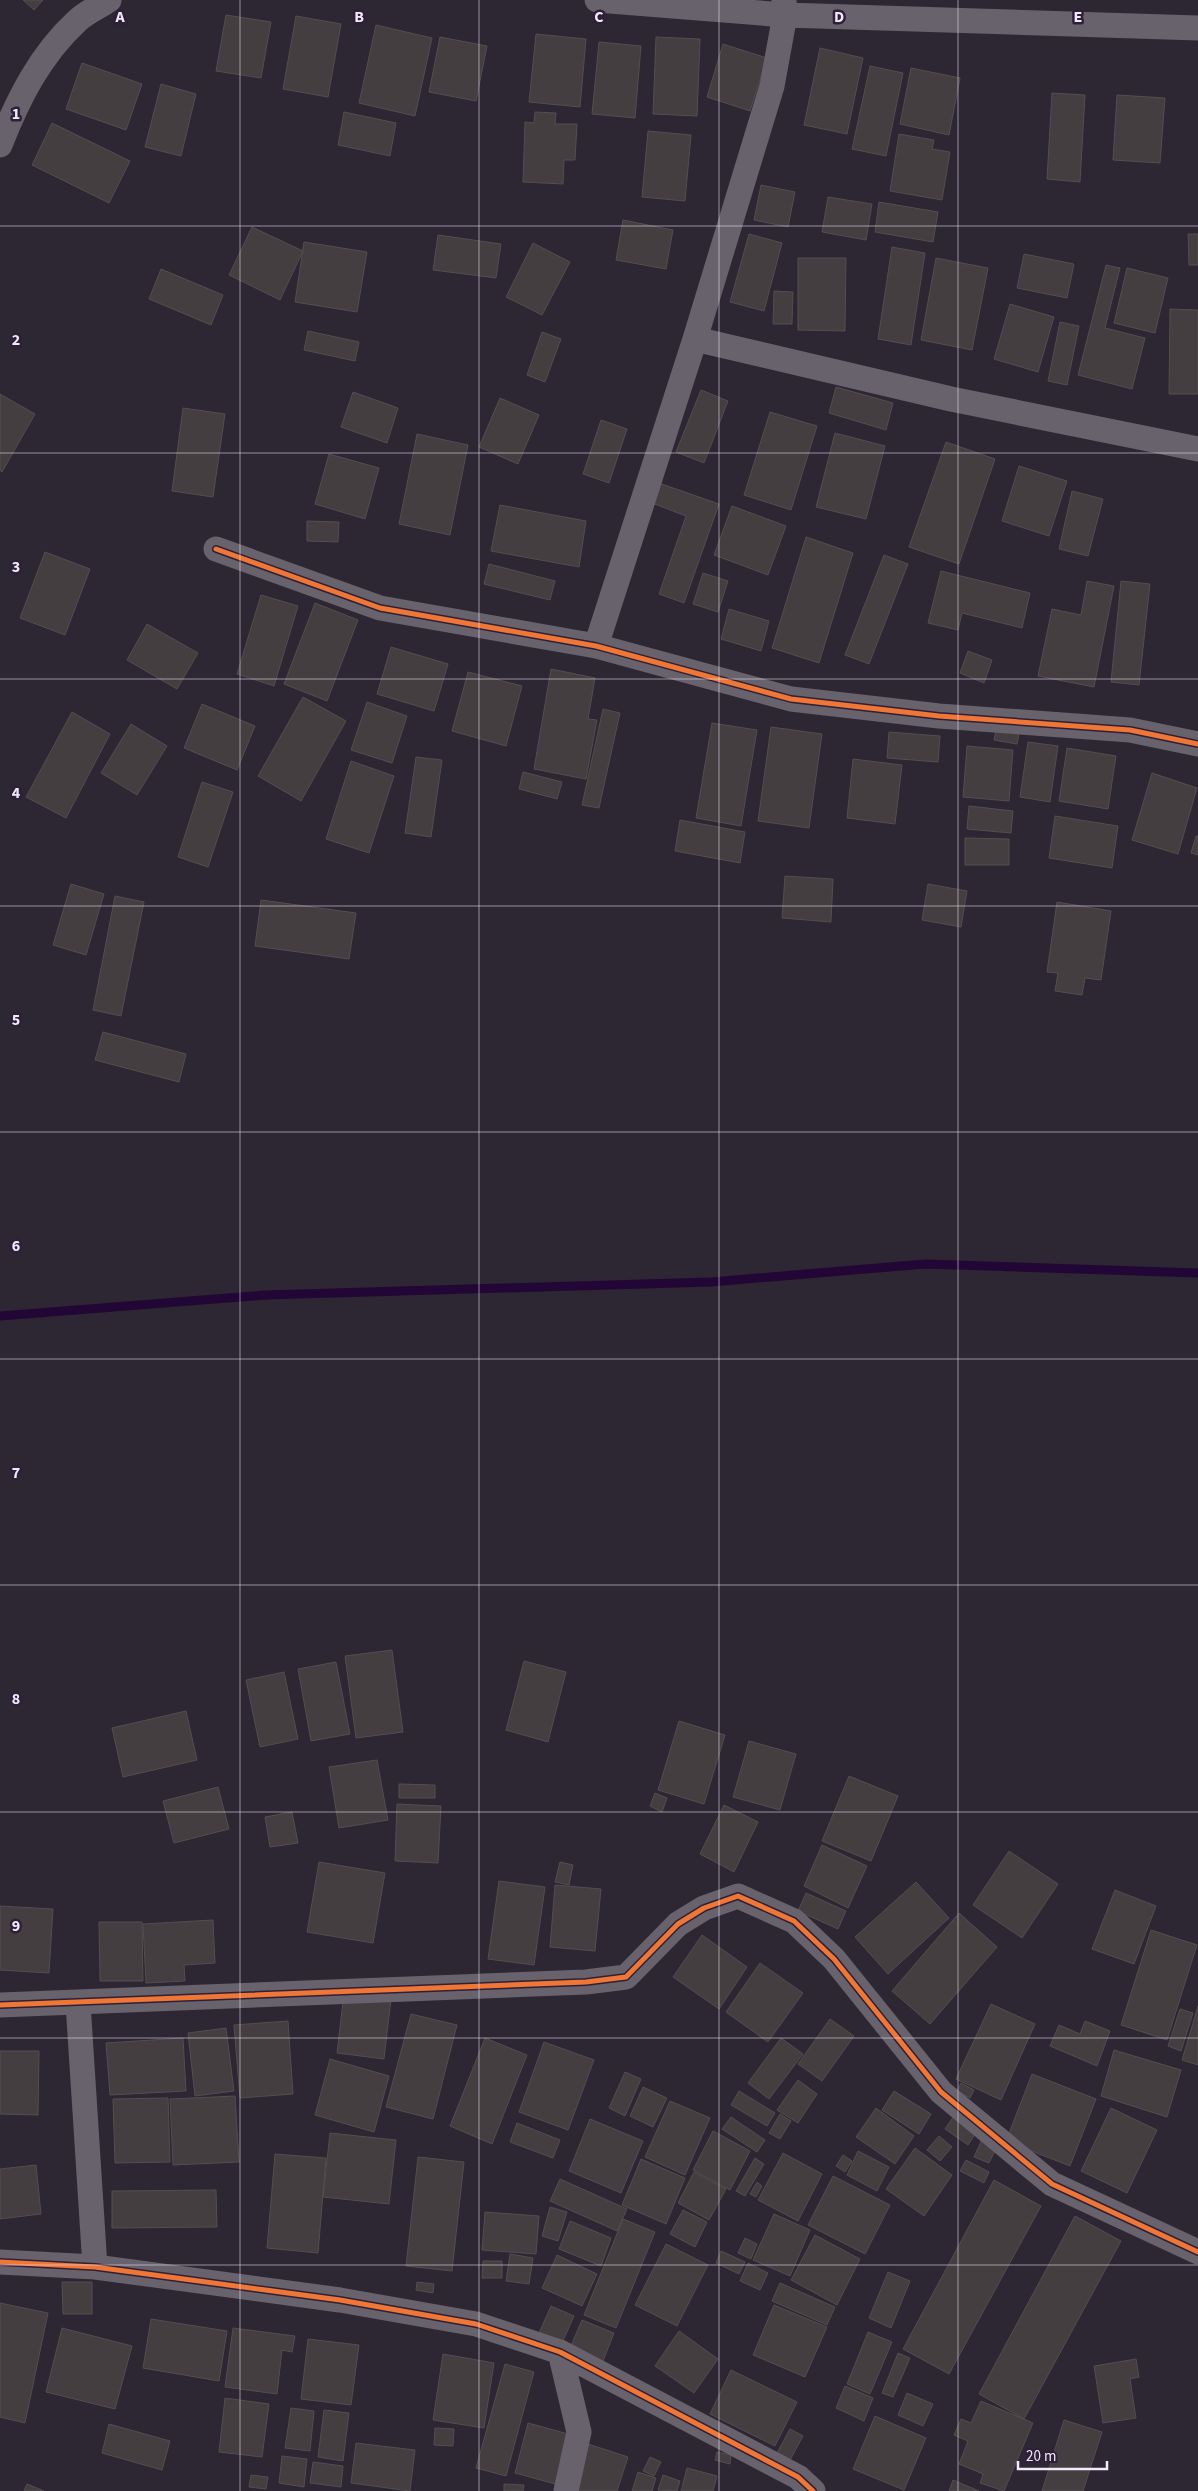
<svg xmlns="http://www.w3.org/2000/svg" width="1198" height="2491" font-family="'Source Sans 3',sans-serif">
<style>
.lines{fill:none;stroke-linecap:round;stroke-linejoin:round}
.stream{stroke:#220635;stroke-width:9}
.building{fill:#443e40;stroke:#544e50}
.street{stroke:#68626d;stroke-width:25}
.cycleway-casing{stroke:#2d2039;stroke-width:8}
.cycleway{stroke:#f07635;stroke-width:5}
.grid{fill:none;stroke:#f1e9fa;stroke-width:1;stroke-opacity:0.55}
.grid-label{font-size:16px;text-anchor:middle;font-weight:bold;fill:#f1e9fa;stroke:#2d2039;stroke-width:5;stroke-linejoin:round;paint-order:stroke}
</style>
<rect width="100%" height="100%" fill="#2d2633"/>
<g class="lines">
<!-- stream -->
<path class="stream" d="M0,1316L266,1295L711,1282L925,1264L1198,1273"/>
</g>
<!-- building -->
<path class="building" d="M23,0H43L34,10Z
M226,15L271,22L261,78L216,71Z
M296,16L341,24L328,97L283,89Z
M376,25L432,38L415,116L359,103Z
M536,34L586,39L580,107L529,102Z
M440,37L487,46L476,101L429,92Z
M656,37L700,39L697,116L653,114Z
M599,42L641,46L635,118L592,114Z
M723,44L767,58L750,111L707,97Z
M820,48L863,58L847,134L804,125Z
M82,63L142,84L126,130L66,109Z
M870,66L903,73L886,156L852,149Z
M911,68L960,78L949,135L900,124Z
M161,84L196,94L181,156L145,147Z
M1052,93L1085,95L1080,182L1047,179Z
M1117,95L1165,98L1160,163L1113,160Z
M344,112L396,123L390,156L338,145Z
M535,112L556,113L555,124H577L575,160H564L563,184L523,182L525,122L534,123Z
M52,123L130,161L109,203L32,165Z
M648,131L691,135L685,201L642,197Z
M899,134L934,140L932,149L950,152L942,200L890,191Z
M761,185L795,192L788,227L754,220Z
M828,197L872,204L866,240L822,232Z
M879,202L938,212L933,242L875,232Z
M623,220L673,230L666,269L616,260Z
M252,227L303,251L280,300L229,275Z
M749,234L782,243L764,311L730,302Z
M1188,234H1198V265H1189Z
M438,235L501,244L496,278L433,270Z
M304,242L367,252L357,312L295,302Z
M533,243L570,262L542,315L506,297Z
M892,247L925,253L911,345L878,339Z
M1024,254L1074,264L1067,298L1017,288Z
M798,258H846L845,331L798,330Z
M936,258L988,268L972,350L921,340Z
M1106,265L1120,268L1105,328L1145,338L1132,389L1078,375Z
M1127,268L1168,278L1155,333L1114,323Z
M161,269L223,295L211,325L149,299Z
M774,291L793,292L792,324H773Z
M1010,304L1054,317L1038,372L994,359Z
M1170,309L1198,310V394H1169Z
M1060,322L1079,326L1067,385L1048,381Z
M308,331L359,342L355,361L304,350Z
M542,332L561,339L545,382L527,375Z
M836,387L893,403L886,430L829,413Z
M701,390L728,401L704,463L676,452Z
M353,392L398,408L387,443L341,427Z
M0,394L35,414L2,472L0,470Z
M500,398L539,415L518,464L479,447Z
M183,408L225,414L213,497L172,491Z
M770,412L817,426L791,510L744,495Z
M601,420L627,429L609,483L583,474Z
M835,433L885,446L866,519L816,507Z
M417,434L468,445L450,535L399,524Z
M946,442L995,459L959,564L909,547Z
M329,454L379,468L365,519L315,504Z
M1019,466L1067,481L1049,536L1002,521Z
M659,483L719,504L684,603L659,594L686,516L652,503Z
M1072,491L1103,499L1088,556L1059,549Z
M500,505L586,521L579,567L491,551Z
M732,506L786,526L768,575L714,555Z
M307,521L339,522L338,542L307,541Z
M806,537L853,553L819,663L772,648Z
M45,552L90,569L65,635L20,618Z
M884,555L908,564L869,664L845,655Z
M489,564L555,581L550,600L484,584Z
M941,571L1030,593L1022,628L962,613L958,630L928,623Z
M703,573L728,581L718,612L693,604Z
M1087,581L1114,586L1094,687L1038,676L1052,609L1081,615Z
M1121,581L1150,584L1139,685L1111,682Z
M261,595L298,606L274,686L237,674Z
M315,603L358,620L327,701L284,684Z
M729,609L769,621L761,651L721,639Z
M147,624L198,653L177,689L127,660Z
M391,647L448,664L434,711L377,694Z
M968,651L992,660L984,683L960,673Z
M551,669L595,678L588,719L597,720L586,779L534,769Z
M468,672L522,686L506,746L452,731Z
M303,697L346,721L301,801L258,776Z
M367,702L407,716L392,763L351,750Z
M202,704L255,726L237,770L184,748Z
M603,709L620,713L599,808L582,805Z
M72,712L110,734L66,818L26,797Z
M712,723L757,730L741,826L696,818Z
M131,724L167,746L137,795L101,773Z
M997,725L1020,729L1017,744L994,740Z
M771,727L822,734L809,828L758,821Z
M889,732L940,736L938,762L887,758Z
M1028,742L1058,746L1050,802L1020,797Z
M967,746L1013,750L1009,801L963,797Z
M1067,748L1116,756L1108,809L1059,801Z
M416,757L442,760L431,837L405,833Z
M853,759L902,765L895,824L847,818Z
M351,761L394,776L369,853L326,839Z
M523,772L562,782L557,799L519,789Z
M1152,773L1197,788L1178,854L1132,840Z
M202,782L233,792L208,867L178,857Z
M969,806L1013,811L1011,833L967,829Z
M1055,816L1118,826L1112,868L1049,858Z
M680,820L745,832L740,863L675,851Z
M1196,836H1198V855L1191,853Z
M965,838L1009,839V865H965Z
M785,876L833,879L831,922L782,918Z
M71,884L104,894L86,955L53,945Z
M928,884L967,891L961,927L922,920Z
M115,896L144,902L121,1016L93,1010Z
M261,900L356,913L349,959L255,946Z
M1057,902L1111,911L1101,980L1085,978L1082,995L1055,991L1058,973L1047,972Z
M103,1032L186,1054L179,1082L95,1060Z
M392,1650L403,1732L356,1738L345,1656Z
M524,1661L566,1672L548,1742L506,1730Z
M336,1662L350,1734L311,1741L298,1669Z
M284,1672L298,1739L260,1747L246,1680Z
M186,1711L197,1760L123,1777L112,1728Z
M679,1721L725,1735L704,1804L658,1790Z
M749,1741L796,1754L780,1810L733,1797Z
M377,1760L388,1820L339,1828L329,1767Z
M849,1776L898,1796L871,1861L822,1841Z
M399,1784L435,1785V1798H399Z
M218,1787L229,1829L174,1843L163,1801Z
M655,1793L667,1798L662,1812L650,1806Z
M397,1804L441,1806L438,1863L395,1861Z
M724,1805L758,1822L734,1872L700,1854Z
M292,1812L298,1843L270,1847L265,1817Z
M822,1845L867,1866L848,1908L804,1886Z
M1009,1851L1058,1884L1022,1938L973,1905Z
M319,1862L385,1873L373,1943L307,1932Z
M560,1862L573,1865L569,1885L555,1882Z
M499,1881L545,1887L534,1965L488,1959Z
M916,1882L949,1918L888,1974L855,1937Z
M555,1885L601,1889L595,1951L550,1947Z
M1115,1890L1156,1906L1134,1964L1092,1949Z
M806,1893L846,1911L838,1929L798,1911Z
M0,1906L53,1909L49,1973L0,1970Z
M959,1913L997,1947L930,2024L892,1991Z
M213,1920L215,1963L184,1965L185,1981L146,1983L143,1924Z
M99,1922H142L143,1981H100Z
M1151,1930L1197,1945L1167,2040L1121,2025Z
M702,1935L747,1967L719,2009L673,1977Z
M760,1963L803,1993L768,2042L726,2012Z
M344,1993L391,1999L384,2059L337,2053Z
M991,2004L1035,2024L1001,2100L956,2079Z
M1198,2006V2065L1182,2060Z
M1180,2009L1193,2013L1181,2051L1168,2046Z
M411,2014L457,2025L433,2119L386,2107Z
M830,2019L854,2036L822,2081L798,2064Z
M288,2021L293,2094L240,2098L234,2025Z
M1085,2021L1110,2031L1097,2066L1050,2046L1059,2025L1080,2034Z
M226,2028L234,2091L195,2096L188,2033Z
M183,2038L186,2091L110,2095L106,2043Z
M485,2038L527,2055L492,2144L450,2126Z
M781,2038L803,2054L769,2099L748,2083Z
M544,2042L594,2060L568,2130L519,2112Z
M1114,2050L1181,2070L1167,2117L1101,2096Z
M0,2051H39L38,2115L0,2114Z
M330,2059L389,2076L374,2132L315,2115Z
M625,2072L641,2079L625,2116L609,2108Z
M1032,2074L1096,2099L1070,2166L1006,2141Z
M798,2080L817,2094L798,2123L777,2110Z
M961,2083L974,2090L970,2098L957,2091Z
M643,2087L667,2098L653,2127L630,2116Z
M739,2091L775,2113L767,2126L731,2105Z
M894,2091L931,2114L919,2134L882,2110Z
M235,2096L239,2162L173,2165L170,2099Z
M168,2098L170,2162L115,2163L113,2099Z
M670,2101L710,2118L685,2175L645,2157Z
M876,2108L914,2136L895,2164L856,2137Z
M1111,2108L1157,2130L1127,2193L1081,2171Z
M956,2113L979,2128L968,2145L945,2129Z
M780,2114L791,2121L780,2139L769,2133Z
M731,2117L765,2140L757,2152L722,2129Z
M590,2119L643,2141L621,2193L569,2171Z
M517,2123L560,2140L553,2158L510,2142Z
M713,2131L750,2151L730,2190L693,2170Z
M330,2133L396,2140L389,2204L323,2197Z
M984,2135L999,2142L989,2163L974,2157Z
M939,2136L952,2147L940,2161L927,2150Z
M915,2148L952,2175L924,2216L886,2189Z
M858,2151L889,2167L877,2191L847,2175Z
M783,2153L822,2174L798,2221L758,2200Z
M275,2154L326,2158L318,2253L267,2248Z
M843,2155L852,2161L845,2172L836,2166Z
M418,2157L464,2162L452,2271L406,2266Z
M755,2158L764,2164L745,2196L736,2191Z
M641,2159L685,2178L666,2224L622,2205Z
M966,2160L989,2172L984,2183L960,2171Z
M36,2165L41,2214L0,2219V2169Z
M694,2172L726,2189L709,2220L678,2203Z
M833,2176L890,2205L865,2254L808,2225Z
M560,2179L627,2209L617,2231L550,2201Z
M994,2180L1041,2206L949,2374L903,2349Z
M757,2182L762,2186L756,2197L750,2194Z
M216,2190L217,2227L112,2228V2191Z
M550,2207L567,2212L558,2241L542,2236Z
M683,2210L707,2222L695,2247L670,2234Z
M485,2212L539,2216L536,2254L482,2250Z
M774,2214L810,2230L790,2276L753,2260Z
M1075,2216L1121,2241L1024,2419L979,2394Z
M623,2219L655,2232L616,2328L584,2315Z
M570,2221L611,2238L601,2266L559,2249Z
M815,2235L860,2259L837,2305L791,2280Z
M745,2238L757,2244L751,2259L738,2253Z
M666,2244L708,2265L677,2326L635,2305Z
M721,2251L745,2262L739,2274L716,2263Z
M510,2254L533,2258L529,2284L506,2281Z
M557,2255L597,2274L582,2306L542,2288Z
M483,2261H502V2278H482Z
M748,2263L768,2273L760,2290L740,2281Z
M888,2272L910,2281L891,2328L869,2318Z
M62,2282H92V2314H63Z
M417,2282L434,2284L433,2293L416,2290Z
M780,2283L835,2307L827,2325L772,2301Z
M0,2303L48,2313L25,2423L0,2417Z
M774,2305L827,2327L805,2377L753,2355Z
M551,2306L574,2316L562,2343L539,2333Z
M151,2319L227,2331L219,2381L143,2368Z
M582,2320L614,2333L603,2361L570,2348Z
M62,2328L132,2346L115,2409L46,2392Z
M233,2328L295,2336L292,2352L282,2350L277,2394L225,2387Z
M679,2331L718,2359L694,2393L655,2366Z
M868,2332L892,2342L870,2394L847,2384Z
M308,2339L359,2345L351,2405L301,2399Z
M898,2353L910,2358L893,2397L882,2393Z
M443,2354L494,2363L484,2428L433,2420Z
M1136,2359L1139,2377L1130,2379L1136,2418L1103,2423L1094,2366Z
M505,2364L534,2372L506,2476L476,2468Z
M731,2370L797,2402L775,2446L710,2414Z
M845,2386L873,2398L864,2421L836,2408Z
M907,2393L933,2404L923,2426L898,2415Z
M225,2398L269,2404L262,2457L219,2452Z
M981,2401L1033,2423L1004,2491L980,2483L983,2474L959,2464L968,2441L954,2435L961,2419L971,2423Z
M291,2408L314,2411L310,2451L285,2448Z
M324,2410L349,2413L343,2461L318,2457Z
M875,2416L926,2438L904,2490L853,2469Z
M1064,2420L1102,2432L1083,2491H1042Z
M528,2423L572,2435L559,2485L515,2473Z
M109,2424L170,2441L162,2470L102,2453Z
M435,2428L454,2429L453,2446L434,2445Z
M790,2429L803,2436L790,2460L777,2453Z
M356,2443L415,2450L410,2491L351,2483Z
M585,2443L628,2457L617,2491H570Z
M717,2452L731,2455L730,2464L715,2460Z
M282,2456L307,2459L304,2487L279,2483Z
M650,2457L661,2462L654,2476L643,2471Z
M313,2462L343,2466L341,2487L310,2483Z
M687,2468L717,2476L713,2491H681Z
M638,2472L656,2478L652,2491H632Z
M251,2475L268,2477L266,2489L249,2487Z
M663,2475L680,2481L677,2491L658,2490Z
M953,2480L979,2491H949Z
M27,2484L44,2491H24Z
M504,2484L524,2485L523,2491H504Z"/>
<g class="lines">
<!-- street -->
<path class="street" d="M597,0L785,15L1198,28
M0,145C18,99 40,55 77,21C86,12 99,7 109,0
M695,339L951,399L1198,449
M216,549L380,608L596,646L791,699L939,716L1130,730L1198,744
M596,646L695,339L772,86L785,15L784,0
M78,2003L95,2267
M0,2005L586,1982L626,1977L678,1924L704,1908L738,1896L794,1921L834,1959L941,2092L1052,2184L1198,2252
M0,2262L95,2267L340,2300L476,2324L560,2352L798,2477L813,2491
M560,2352L579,2432L566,2491"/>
<defs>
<path id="cycleway" d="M216,549L380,608L596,646L791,699L939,716L1130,730L1198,744
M0,2005L586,1982L626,1977L678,1924L704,1908L738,1896L794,1921L834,1959L941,2092L1052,2184L1198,2252
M0,2262L95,2267L340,2300L476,2324L560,2352L798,2477L813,2491"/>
</defs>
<!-- cycleway casing -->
<use href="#cycleway" class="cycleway-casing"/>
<!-- cycleway -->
<use href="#cycleway" class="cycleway"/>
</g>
<!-- grid -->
<path class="grid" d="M240,0V2491M479,0V2491M719,0V2491M958,0V2491M0,226H1198M0,453H1198M0,679H1198M0,906H1198M0,1132H1198M0,1359H1198M0,1585H1198M0,1812H1198M0,2038H1198M0,2265H1198"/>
<g class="grid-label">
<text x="120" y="22">A</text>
<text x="359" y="22">B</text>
<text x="599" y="22">C</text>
<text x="839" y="22">D</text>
<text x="1078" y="22">E</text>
<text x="16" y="119">1</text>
<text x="16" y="345">2</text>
<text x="16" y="572">3</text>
<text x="16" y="798">4</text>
<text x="16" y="1025">5</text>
<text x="16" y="1251">6</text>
<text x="16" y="1478">7</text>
<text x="16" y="1704">8</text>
<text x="16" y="1931">9</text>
</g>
<!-- scale -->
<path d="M1018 2461v8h89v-8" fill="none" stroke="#f1e9fa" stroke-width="2.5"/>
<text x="1026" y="2461" font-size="15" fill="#f1e9fa" stroke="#2d2039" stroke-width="4" paint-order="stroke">20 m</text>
</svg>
